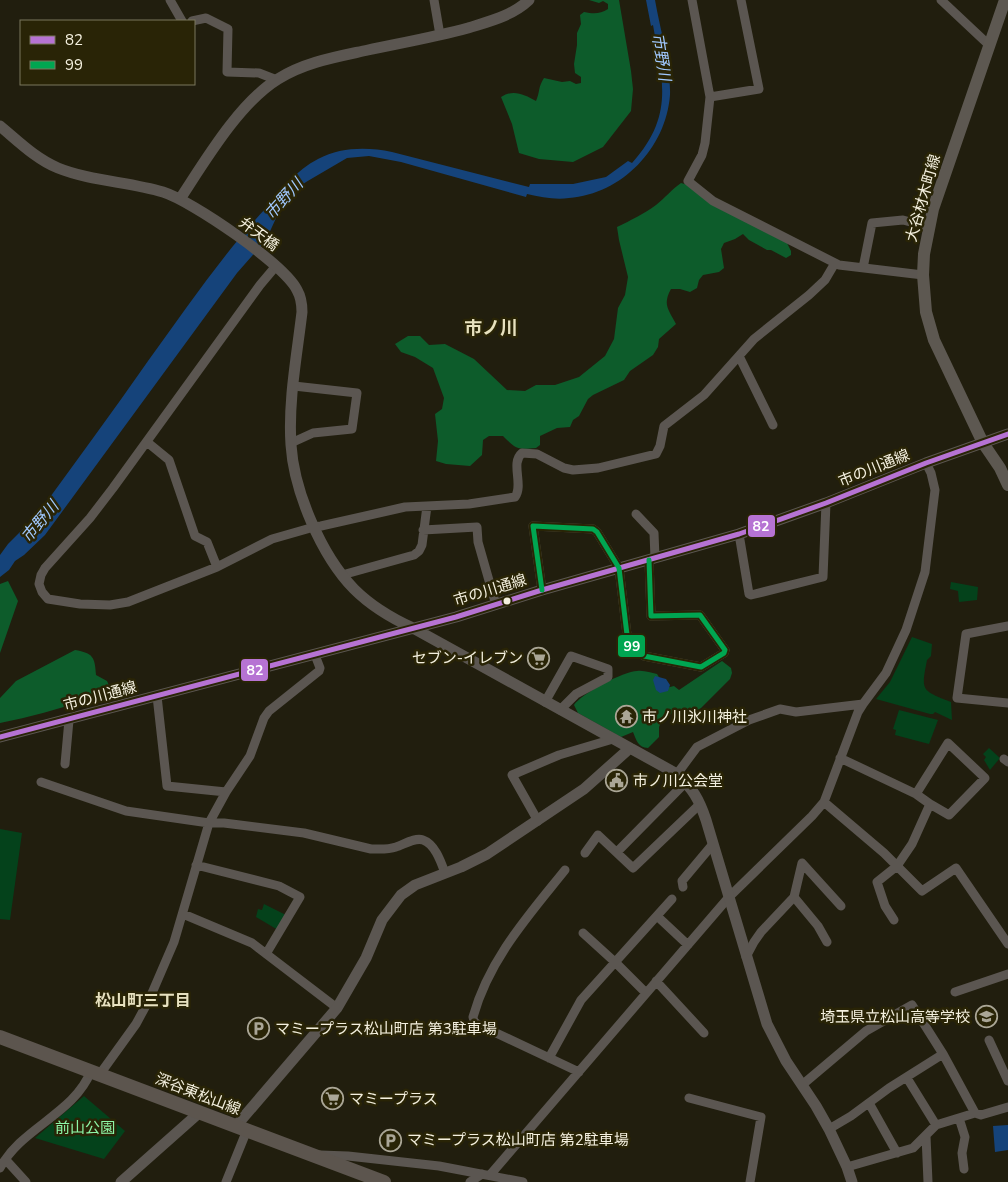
<svg xmlns="http://www.w3.org/2000/svg" width="1008" height="1182" font-family="'Nunito Sans','Noto Sans JP',sans-serif">
<style>
.green{fill:#04421b}
.forest{fill:#0d5c2b}
.water{fill:#15437a}
.lines{fill:none;stroke-linecap:round;stroke-linejoin:round}
.minor{stroke:#5b5651;stroke-width:9}
.tertiary{stroke:#5b5651;stroke-width:11}
.secondary{stroke:#5d5851;stroke-width:12}
.primary{stroke:#5c554e;stroke-width:14}
.bus-1-casing{stroke:#292406;stroke-width:9}
.bus-2-casing{stroke:#292406;stroke-width:9}
.bus-1{stroke:#b673d3;stroke-width:5}
.bus-2{stroke:#00a651;stroke-width:5}
.bus-dot{fill:#f4f0df;stroke:#292406;stroke-width:2}
.labels{text-anchor:middle;dominant-baseline:central;stroke-width:5;stroke-linejoin:round;paint-order:stroke}
.street-label{font-size:15px;fill:#f4f0df;stroke:#292406}
.poi-label{font-size:15px;fill:#f4f0df;stroke:#292406;text-anchor:start}
.park-label{font-size:15px;fill:#8df6a7;stroke:#292406}
.water-label{font-size:16px;font-style:italic;fill:#a0c8fe;stroke:#292406}
.neighbourhood-label{font-size:16px;font-weight:bold;fill:#e7e1bf;stroke:#292406}
.quarter-label{font-size:18px;font-weight:bold;fill:#e7e1bf;stroke:#292406}
.line-badge{stroke:#292406;stroke-width:2}
.badge-label{font-size:14px;text-anchor:middle;font-weight:bold;fill:#fff}
</style>
<rect width="100%" height="100%" fill="#211e0e"/>
<!-- green -->
<path class="green" d="M951,582L978,587L977,600L959,602L958,591L950,589Z
M912,637L932,644L931,656L927,660C921,691 921,690 951,702L952,720L935,712L933,714H930L876,699L890,682Z
M899,710L938,720L929,744L895,735L896,730L893,729Z
M989,748L1000,758L990,770L984,760L986,757L983,754Z
M0,829L22,833L10,920L0,919Z
M264,904L286,915L278,930L256,917L258,909L262,910Z
M84,1096L125,1131L104,1159L35,1138Z"/>
<!-- forest -->
<path class="forest" d="M589,0H619L631,71L633,89L631,111L603,147L573,162L539,159L519,153L512,124L501,97C513,89 524,94 536,101C540,92 538,87 544,78L562,82L570,81L576,84L581,83V77L575,73L574,64L577,45V33L581,24L580,15L584,12C594,14 600,14 608,9V4L603,1L599,3Z
M681,183L688,185L786,241L791,251V255L786,258L771,250H767L749,240L743,234L735,239L724,243L721,249L724,268L719,272L703,275L699,280L697,288L690,292L680,289H671C662,305 669,310 676,324L659,339L658,347L653,355L630,371L624,380L593,395L588,399L579,416L573,420L570,427L557,428L540,436V445L536,448C518,450 516,449 503,436H489L483,440L482,455L470,466L446,464L436,461L438,441L435,414L442,409L444,398L433,368L415,357L401,352L395,344L408,336H420L429,345L445,344L474,359L507,390L525,391L536,385H555L579,377L605,356L614,339L618,308L625,295L628,277L619,240L617,227C631,220 644,214 656,205C665,198 672,189 681,183Z
M8,581L18,601L0,653V584Z
M75,650C93,653 95,657 96,675L107,681L111,690C103,699 97,697 87,700C58,709 30,717 0,723V698L16,681Z
M722,661L731,668L732,673L730,679L701,708L687,716L673,710L671,714L663,718L659,727V737L648,748C638,748 636,739 633,732L621,737L578,713L574,705C581,694 624,671 637,671C644,670 651,673 657,674L666,688L674,686L679,690Z"/>
<!-- water -->
<path class="water" d="M646,0H655C660,29 671,66 670,95C666,148 622,194 569,198C555,200 541,197 527,194L526,197L401,162L369,156L347,158L306,182L295,190L277,216L266,240L237,273L45,535L24,555L15,561L9,570L0,577V555L8,544L37,515C74,464 112,413 148,361C186,309 222,255 266,208C282,190 296,170 318,159C341,147 367,147 392,152L529,187L530,184H573L606,177L628,161L632,163C674,116 663,82 653,25L651,26Z
M655,676L666,679L670,685L668,691L660,693L656,690L653,680Z
M1008,1125V1150L995,1152L993,1126Z"/>
<g class="lines">
<!-- minor -->
<path class="minor" d="M170,0L182,21
M434,0L440,35
M692,0L710,97L705,143L702,155L688,181L713,201L839,265L923,275
M941,0L990,46
M192,21L206,18L228,29L227,72L259,73L277,80
M710,97L759,89L741,0
M276,266L260,285L113,488L90,518L45,568L41,575L39,584L42,592L48,599L80,604L110,605L128,602L217,567L272,539L314,527L321,526L405,507L469,504L515,497C524,485 510,463 522,453L537,454L564,468L573,470L598,468L656,454L660,446L664,426L704,395L754,339L809,295L825,280L835,263
M863,268L872,223L903,220L929,227
M739,356L773,425
M147,442L169,460L195,536L207,542L217,567
M291,443L313,433L352,429L357,393L294,386
M636,514L654,533L655,558
M423,530L477,527L478,542L496,605
M739,534L749,594L751,595L823,577L826,503
M342,575L414,555L419,551L422,545L427,506
M542,590L533,526L593,529L597,532L619,568L628,643L644,656L701,667L724,653L725,650L700,615L651,616L649,560
M1008,626L966,634L957,698L1008,703
M157,696L167,786L226,792
M545,702L571,656L608,669V677L576,694L560,710
M840,758L916,794L930,804L912,844L897,866L877,882L885,906L894,920
M1004,759L1008,762
M65,764L69,720
M677,774L697,747L749,720L780,709L796,712L863,704
M41,782L126,811L209,823H224L304,833L371,849C380,849 387,850 396,847C403,845 415,837 423,840C435,844 441,862 445,873
M916,794L948,743L985,778L949,815L930,804
M824,802L884,853L922,891L956,868L1008,944
M538,821L512,775L559,755L613,739
M617,852L686,782
M585,853L598,835L633,868L700,804
M802,863L841,906
M196,865L279,886L300,897L266,954
M565,870C529,915 489,959 473,1017L474,1021L477,1024L579,1072
M683,887L682,881L713,844
M794,897L818,926L827,942
M183,914L252,943L337,1008
M657,916L688,945
M583,933L616,963L646,993
M746,957L754,942L761,932L794,897L802,863
M656,981L704,1033
M955,992L1008,974
M989,1040L1008,1081
M549,1058L581,1000L672,899
M100,1074L136,1024L149,1000L174,942L209,823L226,792L250,756L264,718L269,711L319,671L320,668L315,655
M907,1078L936,1125
M802,1085L866,1031L912,1005L943,1054L975,1113L936,1125L913,1148L847,1167
M689,1098L761,1117L750,1182
M869,1103L897,1153
M975,1113L981,1115L1008,1107
M959,1118L965,1137L962,1153L964,1169
M829,1129L851,1116L889,1088L943,1054
M926,1136L928,1182
M320,1155L348,1156L439,1166L523,1182
M6,1160L26,1182
M0,1168C21,1128 74,1114 91,1071
M490,1175L729,897L812,816L824,802L858,712L863,704L886,673L906,630L925,572L935,490L931,473L926,463
M226,1182L247,1130
M470,1182L482,1174"/>
<!-- tertiary -->
<path class="tertiary" d="M0,126C18,141 36,159 58,168C90,181 130,182 163,192C192,201 284,264 297,290C301,297 302,304 302,312C297,355 288,401 291,445C294,491 321,555 354,589C371,606 391,618 413,628L677,774C693,789 699,799 706,820L767,1024L786,1061L816,1106L829,1129L847,1167L852,1182
M180,199C205,161 239,103 278,79C305,62 336,57 368,50C401,43 435,37 468,28C490,21 512,16 529,0
M0,737L456,617L542,590L739,534L826,503L926,463L1008,434
M236,1126L337,1008L366,958L382,920L401,895L415,885L461,867L487,854L584,789L630,748
M121,1182L200,1112"/>
<!-- secondary -->
<path class="secondary" d="M1005,0L933,209L924,254L923,275L926,312L934,340L983,443L1000,468L1008,485"/>
<!-- primary -->
<path class="primary" d="M0,1037L384,1182"/>
<defs>
<path id="bus-1" d="M0,737L456,617L542,590L739,534L826,503L926,463L1008,434"/>
<path id="bus-2" d="M542,590L533,526L593,529L597,532L619,568L628,643L644,656L701,667L724,653L725,650L700,615L651,616L649,560"/>
</defs>
<!-- bus-1 casing -->
<use href="#bus-1" class="bus-1-casing"/>
<!-- bus-2 casing -->
<use href="#bus-2" class="bus-2-casing"/>
<!-- bus-1 -->
<use href="#bus-1" class="bus-1"/>
<!-- bus-2 -->
<use href="#bus-2" class="bus-2"/>
</g>
<!-- icons -->
<defs>
<symbol id="supermarket-ring" viewBox="-11 -11 22 22"><circle r="9.5" fill="#292406" stroke="#aaa696" stroke-width="1.5"/><path d="M-6-5.5h2.5l.6 2H6L4.5 2H-2.5L-4.4-4H-6ZM-1.5 3.2a1.3 1.3 0 1 0 .1 0ZM3 3.2a1.3 1.3 0 1 0 .1 0Z" fill="#aaa696"/></symbol>
<symbol id="temple-ring" viewBox="-11 -11 22 22"><circle r="9.5" fill="#292406" stroke="#aaa696" stroke-width="1.5"/><path d="M0-6L5-2H3V0L6.5 2.5H4V6H1.5V3h-3V6H-4V2.5H-6.5L-3 0V-2H-5Z" fill="#aaa696"/></symbol>
<symbol id="civic-ring" viewBox="-11 -11 22 22"><circle r="9.5" fill="#292406" stroke="#aaa696" stroke-width="1.5"/><path d="M-.6-6.5H3V-4.5H.6V-3L4-1V1h2V6H-6V1h2V-1L-.6-3ZM-1.2 2.5V6h2.4V2.5Z" fill="#aaa696"/></symbol>
<symbol id="school-ring" viewBox="-11 -11 22 22"><circle r="9.5" fill="#292406" stroke="#aaa696" stroke-width="1.5"/><path d="M0-5L7-2L0 1L-7-2ZM-4 1L0 2.5L4 1V4Q0 6-4 4Z" fill="#aaa696"/></symbol>
<symbol id="parking-ring" viewBox="-11 -11 22 22"><circle r="9.5" fill="#292406" stroke="#aaa696" stroke-width="1.5"/><path d="M-3.5-5.5H1a3.5 3.5 0 0 1 0 7H-1V5.5H-3.5ZM-1-3.4V-.6H.8a1.4 1.4 0 0 0 0-2.8Z" fill="#aaa696"/></symbol>
</defs>
<g fill-rule="evenodd">
<use href="#supermarket-ring" x="526" y="646" width="25" height="25"/>
<use href="#temple-ring" x="614" y="704" width="25" height="25"/>
<use href="#civic-ring" x="604" y="768" width="25" height="25"/>
<use href="#school-ring" x="974" y="1004" width="25" height="25"/>
<use href="#parking-ring" x="246" y="1016" width="25" height="25"/>
<use href="#supermarket-ring" x="320" y="1086" width="25" height="25"/>
<use href="#parking-ring" x="378" y="1128" width="25" height="25"/>
</g>
<!-- markers -->
<circle class="bus-dot" cx="507" cy="601" r="4.5"/>
<g class="labels">
<!-- street labels -->
<g class="street-label">
<text transform="translate(923 198) rotate(-74)">大谷材木町線</text>
<text transform="translate(259 234) rotate(37)">弁天橋</text>
<text transform="translate(874 468) rotate(-22)">市の川通線</text>
<text transform="translate(490 590) rotate(-17)">市の川通線</text>
<text transform="translate(100 696) rotate(-15)">市の川通線</text>
<text transform="translate(198 1094) rotate(21)">深谷東松山線</text>
</g>
<!-- poi labels -->
<g class="poi-label">
<text x="523" y="658" text-anchor="end">セブン-イレブン</text>
<text x="642" y="717">市ノ川氷川神社</text>
<text x="633" y="781">市ノ川公会堂</text>
<text x="970" y="1017" text-anchor="end">埼玉県立松山高等学校</text>
<text x="275" y="1029">マミープラス松山町店 第3駐車場</text>
<text x="349" y="1099">マミープラス</text>
<text x="407" y="1140">マミープラス松山町店 第2駐車場</text>
</g>
<!-- park labels -->
<g class="park-label">
<text x="85" y="1128">前山公園</text>
</g>
<!-- water labels -->
<g class="water-label">
<text transform="translate(661 57) rotate(81)">市野川</text>
<text transform="translate(284 199) rotate(-48)">市野川</text>
<text transform="translate(40 522) rotate(-50)">市野川</text>
</g>
<!-- neighbourhood labels -->
<g class="neighbourhood-label">
<text x="143" y="1001">松山町三丁目</text>
</g>
<!-- quarter labels -->
<g class="quarter-label">
<text x="491" y="328">市ノ川</text>
</g>
</g>
<g class="line-badge">
<rect x="747" y="514" width="29" height="24" rx="5" fill="#b673d3"/>
<rect x="617" y="634" width="29" height="24" rx="5" fill="#00a651"/>
<rect x="240" y="658" width="29" height="24" rx="5" fill="#b673d3"/>
</g>
<g class="badge-label">
<text x="761" y="531">82</text>
<text x="632" y="651">99</text>
<text x="255" y="675">82</text>
</g>
<!-- legend -->
<rect x="20" y="20" width="175" height="65" fill="#292406" stroke="#7a765d"/>
<rect x="30" y="36" width="25" height="8" fill="#b673d3" stroke="#7a765d"/>
<text x="65" y="45" font-size="15" fill="#f4f0df">82</text>
<rect x="30" y="61" width="25" height="8" fill="#00a651" stroke="#7a765d"/>
<text x="65" y="70" font-size="15" fill="#f4f0df">99</text>
</svg>
